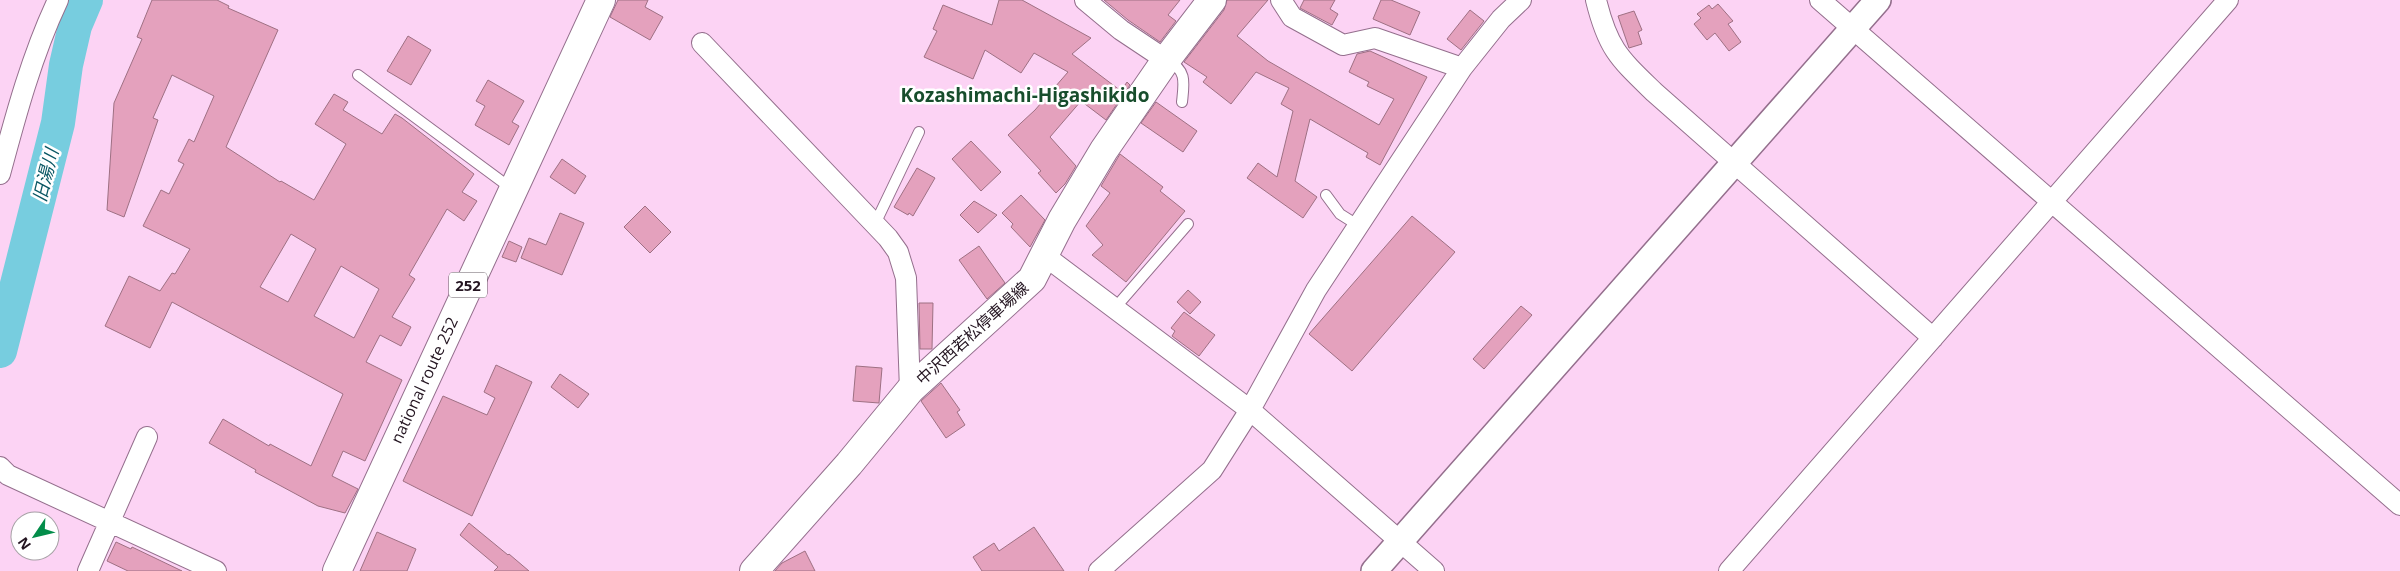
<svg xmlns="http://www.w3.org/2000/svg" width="2400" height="571" font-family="'Open Sans','Noto Sans JP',sans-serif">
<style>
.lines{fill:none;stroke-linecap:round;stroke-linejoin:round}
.river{stroke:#77cddf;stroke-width:34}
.building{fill:#e4a1bd;stroke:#9e7083;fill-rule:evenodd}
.service-casing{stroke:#946f8d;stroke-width:12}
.minor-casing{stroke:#946f8d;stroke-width:22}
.tertiary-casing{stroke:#946f8d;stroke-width:28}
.secondary-casing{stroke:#946f8d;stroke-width:30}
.trunk-casing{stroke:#946f8d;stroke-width:30}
.service{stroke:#fff;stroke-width:10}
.minor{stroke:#fff;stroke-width:20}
.tertiary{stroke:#fff;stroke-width:25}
.secondary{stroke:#fff;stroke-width:28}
.trunk{stroke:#fff;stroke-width:28}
.labels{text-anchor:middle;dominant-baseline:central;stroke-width:5;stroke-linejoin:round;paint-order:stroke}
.shield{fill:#fff;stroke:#655a63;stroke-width:1}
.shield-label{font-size:15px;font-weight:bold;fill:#231420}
.street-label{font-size:16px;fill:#231420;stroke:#fff}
.water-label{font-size:18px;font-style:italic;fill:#0a5764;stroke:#fff}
.quarter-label{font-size:19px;font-weight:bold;fill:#174d2c;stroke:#fff}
</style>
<rect width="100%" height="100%" fill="#fcd3f4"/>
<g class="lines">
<!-- river -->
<path class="river" d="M0,351L58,123L66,65L75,26L86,0"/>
</g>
<!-- building -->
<path class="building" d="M152,0H217L229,6L228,8L278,30L226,147L280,182L281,181L314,200L346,144L315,124L334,94L348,102L343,110L382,134L395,114L402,118L474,174L462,192L477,201L464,221L447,209L409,275L415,279L392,317L411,327L401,346L380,335L366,362L402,380L365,461L343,451L332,476L358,489L345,513L318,506L294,493L255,472L256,470L209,443L223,419L269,446L270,444L311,466L343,394L172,302L150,348L105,326L129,276L160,291L172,273L175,274L190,249L143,226L161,190L169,194L184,164L178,161L189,139L194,142L214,96L172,75L153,118L158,120L124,217L107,210L114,103L142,39L137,37ZM291,234L316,249L288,302L260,287ZM341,266L379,289L354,338L314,316Z
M618,0H648L645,7L663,17L650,40L610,17Z
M999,0H1022L1091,38L1072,54L1121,91L1127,82L1130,85L1106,120L1081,101L1050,137L1076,166L1065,184L1056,193L1038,173L1041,171L1008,135L1035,110L1068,72L1034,53L1021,73L985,50L973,79L924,57L937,31L933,29L943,5L992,25Z
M1104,0H1180L1168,15L1176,21L1160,42L1128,20Z
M1227,0H1268L1237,36L1268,61L1379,125L1394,99L1367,86L1369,82L1349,72L1357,54L1370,51L1427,77L1380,165L1366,157L1368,153L1310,119L1295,181L1317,197L1303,218L1247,178L1258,163L1277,177L1293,111L1281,104L1289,88L1256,72L1231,104L1203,82L1207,77L1184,62L1224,10Z
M1304,0H1335L1330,9L1338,14L1332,25L1300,8Z
M1381,0H1391L1420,12L1410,35L1373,19Z
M1718,4L1733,21L1728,24L1741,42L1729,51L1715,33L1707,40L1694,24L1701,18L1697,14L1709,5L1712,9Z
M1470,10L1484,21L1461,50L1447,39Z
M1634,11L1642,30L1638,32L1642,44L1629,48L1618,16Z
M408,36L431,50L411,85L387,71Z
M488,80L524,101L512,122L519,126L509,145L475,125L485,106L476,101Z
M1156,102L1197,131L1183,152L1141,123Z
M971,141L1001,172L981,191L952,159Z
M1120,154L1163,187L1160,191L1185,211L1126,282L1092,255L1103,245L1086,226L1110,193L1101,186Z
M562,159L586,176L575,194L550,177Z
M917,168L935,178L913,216L909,213L908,215L894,207Z
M1021,195L1045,220L1030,247L1011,227L1013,224L1002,213Z
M974,201L997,215L978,233L960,215Z
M645,206L671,232L650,253L624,227Z
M560,213L584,223L562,275L521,258L529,238L546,245Z
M1412,216L1455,252L1352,371L1309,334Z
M509,241L522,247L516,262L502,257Z
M979,246L1005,283L987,299L959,260Z
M1188,290L1201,302L1190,314L1177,302Z
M919,303H933L932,349H920Z
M1521,306L1532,315L1484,369L1473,359Z
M1184,312L1215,335L1199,356L1172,336L1175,331L1171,328Z
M496,365L532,382L472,516L403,481L443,396L487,415L495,398L484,392Z
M856,366L882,368L879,403L853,401Z
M560,374L589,394L578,408L551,387Z
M941,383L960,410L957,412L965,425L946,438L921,401Z
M469,523L508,555L509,554L529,571H494L498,567L460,535Z
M1034,527L1064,571H982L973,557L994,543L999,551Z
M377,532L416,549L407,571H360Z
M116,542L131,549L132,547L182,571H128L107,561Z
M805,551L815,571H775L782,563Z"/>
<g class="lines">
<defs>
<path id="service" d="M1168,61C1187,70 1184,83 1182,102
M358,75L512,189
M1326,195L1340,214L1359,226
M875,224L919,132
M1115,308L1188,224"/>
<path id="minor" d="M1085,0L1121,30L1166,60
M1281,0L1292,17L1343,45L1375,38L1462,68
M1596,0C1608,49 1619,58 1654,92L1933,338
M1820,0L2400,505
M702,43L888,238L898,252L906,278L910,390
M0,174C16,114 32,55 58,0
M1045,256L1250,410L1434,571
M0,467L8,475L216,571
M88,571L147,437
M1099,571L1212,470L1250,410L1316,290L1462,68L1501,19L1521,0
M1729,571L2228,0"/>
<path id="tertiary" d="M1374,571L1878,0"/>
<path id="secondary" d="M754,571L849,464L910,390L1032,279L1062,220L1104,150L1166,60L1212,0"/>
<path id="trunk" d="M337,571L601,0"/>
</defs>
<!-- service casing -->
<use href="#service" class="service-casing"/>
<!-- minor casing -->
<use href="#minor" class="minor-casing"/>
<!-- tertiary casing -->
<use href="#tertiary" class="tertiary-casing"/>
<!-- secondary casing -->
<use href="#secondary" class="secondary-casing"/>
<!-- trunk casing -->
<use href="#trunk" class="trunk-casing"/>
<!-- service -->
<use href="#service" class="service"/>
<!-- minor -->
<use href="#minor" class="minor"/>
<!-- tertiary -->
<use href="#tertiary" class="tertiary"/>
<!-- secondary -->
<use href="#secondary" class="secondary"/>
<!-- trunk -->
<use href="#trunk" class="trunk"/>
</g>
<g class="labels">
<!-- shield labels -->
<rect class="shield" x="449" y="272.5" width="38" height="25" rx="4"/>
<g class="shield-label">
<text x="468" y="285">252</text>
</g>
<!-- street labels -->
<g class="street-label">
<text transform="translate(972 333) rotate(-42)">中沢西若松停車場線</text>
<text transform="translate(424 380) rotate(-65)">national route 252</text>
</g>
<!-- water labels -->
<g class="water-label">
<text transform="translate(45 175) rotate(-76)">旧湯川</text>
</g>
<!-- quarter labels -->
<g class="quarter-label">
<text x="1025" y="95">Kozashimachi-Higashikido</text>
</g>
</g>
<!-- north arrow -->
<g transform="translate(35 536) rotate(235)"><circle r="24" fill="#ffffff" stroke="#a7a1a6"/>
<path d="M0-4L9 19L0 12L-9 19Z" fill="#038d4a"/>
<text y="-8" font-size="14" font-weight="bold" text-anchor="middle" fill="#231420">N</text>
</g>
</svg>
